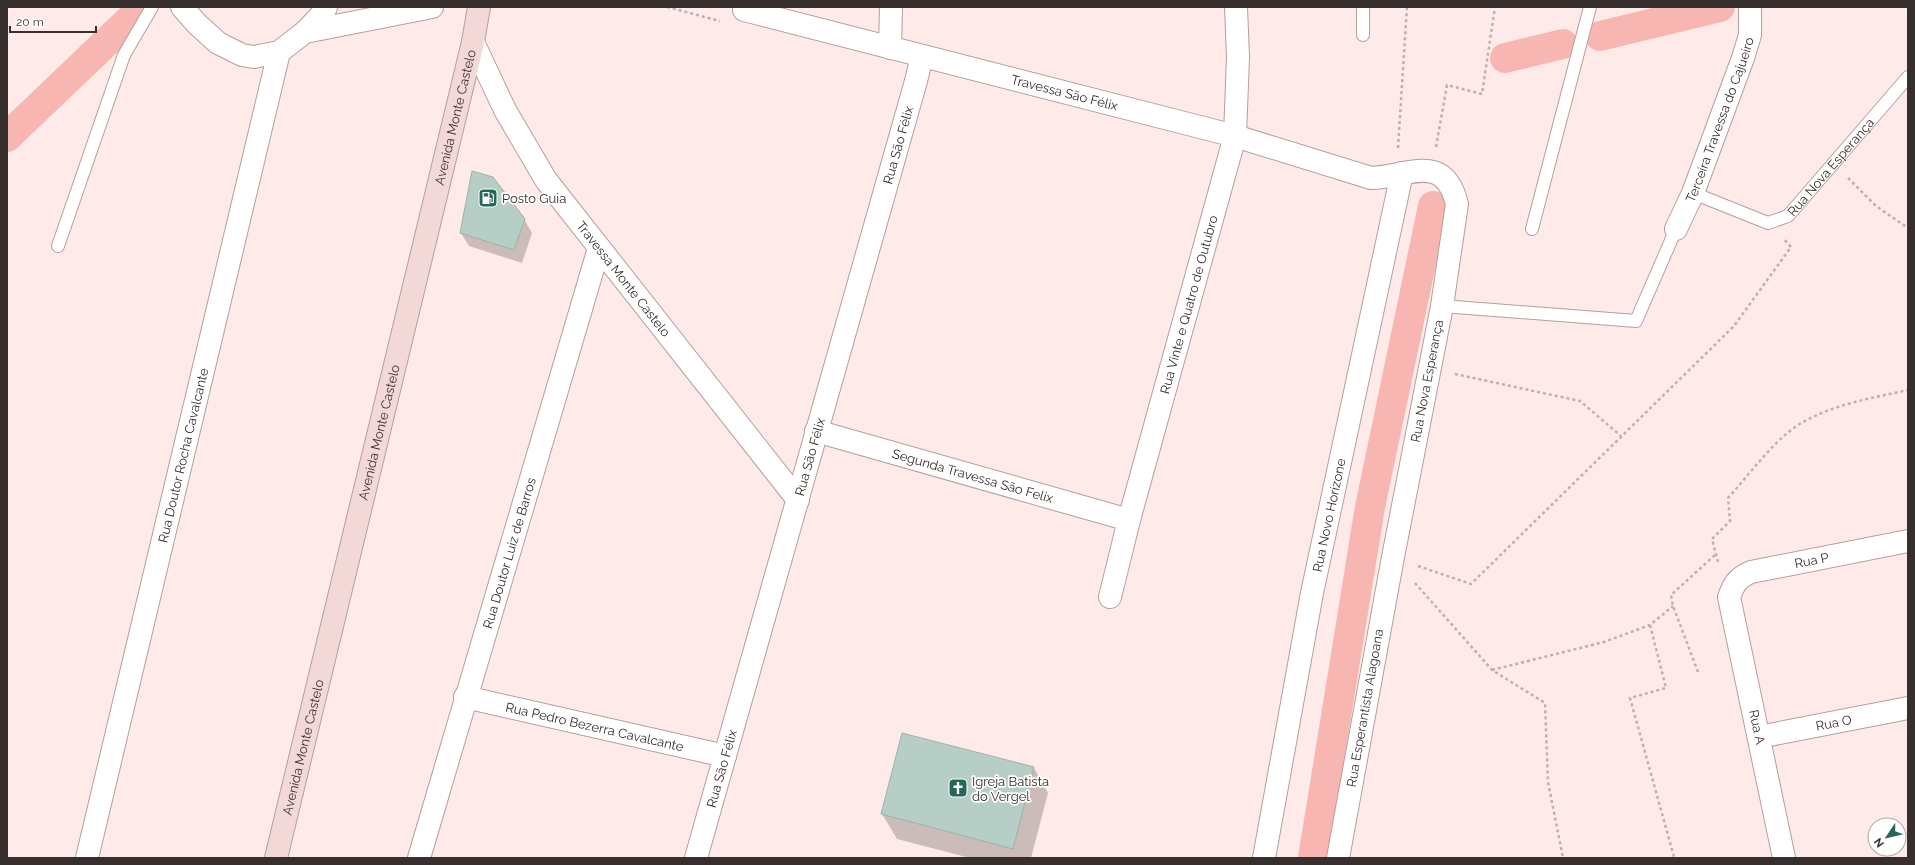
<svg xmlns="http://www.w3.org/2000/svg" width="1915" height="865" font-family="Raleway,sans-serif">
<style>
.shadow{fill:#0003}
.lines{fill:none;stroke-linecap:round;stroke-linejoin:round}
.canal{stroke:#f7b6b2;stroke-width:30}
.building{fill:#b7cec7;stroke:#9bb1ab}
.lane-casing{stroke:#b59f9d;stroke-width:14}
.street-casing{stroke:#b59f9d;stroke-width:24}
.secondary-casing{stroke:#b59f9d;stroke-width:24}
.path{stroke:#bfafae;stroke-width:2.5;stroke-dasharray:3 3;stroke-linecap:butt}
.lane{stroke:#fff;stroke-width:12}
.street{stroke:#fff;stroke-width:22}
.secondary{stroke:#f2d9d7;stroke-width:22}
.labels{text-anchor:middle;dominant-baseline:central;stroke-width:3.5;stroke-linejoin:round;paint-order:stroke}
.street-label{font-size:13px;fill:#372e2e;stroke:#fff}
.poi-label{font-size:13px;fill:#372e2e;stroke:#fff;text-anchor:start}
</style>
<rect width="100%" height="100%" fill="#feebe9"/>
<!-- shadow -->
<path class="shadow" d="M524,219L532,233L522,263L469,246L461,233Z
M1034,768L1048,793L1031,858H970L897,839L882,814Z"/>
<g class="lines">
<!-- canal -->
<path class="canal" d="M1600,36L1720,7
M1505,58L1563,44
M7,137L141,9
M1313,858L1370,507L1433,206"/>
</g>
<!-- building -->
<path class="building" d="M472,171L493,177L525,219L514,250L460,233Z
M902,733L1034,767L1013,849L881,814Z"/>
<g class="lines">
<defs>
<g id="lane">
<path d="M1363,7V35"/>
<path id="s1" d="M1693,193L1768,223L1788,216L1908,77"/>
<path d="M1532,229L1590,7"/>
<path d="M58,246L124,55L152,7"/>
<path d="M1442,306L1636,321L1676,229"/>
</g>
<g id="street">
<path d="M182,7L197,24L218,43L242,55L254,57L279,52L305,32L432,7"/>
<path id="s2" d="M744,10L1235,136L1371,178C1408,177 1444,151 1457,204L1442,306L1393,557L1338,858"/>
<path d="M305,32L324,12L326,7"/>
<path id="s3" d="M473,42L505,110L546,180L798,500"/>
<path d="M890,48L891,7"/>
<path id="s4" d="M1676,229L1693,193L1743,58L1750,35V7"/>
<path id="s5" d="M816,431L1129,520"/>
<path id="s6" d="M1110,597L1129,520L1235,136L1238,57L1236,7"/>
<path id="s7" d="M465,697L725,756"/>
<path id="s8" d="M1759,737L1908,708"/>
<path id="s9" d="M87,858L279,52"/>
<path id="s10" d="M419,858L599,248"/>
<path id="s11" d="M696,858L916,81L922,56"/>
<path id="s12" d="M1264,858L1312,593L1402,173"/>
<path id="s13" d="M1784,858L1729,597C1734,584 1737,578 1751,572L1908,541"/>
</g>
<g id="secondary">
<path id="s14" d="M276,858L473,42L479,7"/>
</g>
</defs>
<!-- lane casing -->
<use href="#lane" class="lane-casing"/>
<!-- street casing -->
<use href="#street" class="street-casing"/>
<!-- secondary casing -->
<use href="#secondary" class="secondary-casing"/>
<!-- path -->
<path class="path" d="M667,7L720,21
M1436,147L1447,85L1482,94L1495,7
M1398,148L1407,7
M1848,178L1876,206L1908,228
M1455,374L1580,401L1621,436
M1718,562L1712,539L1730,521L1728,498C1749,475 1776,437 1803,422C1835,404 1872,398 1908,390
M1418,566L1471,584L1734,326L1791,247L1784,239
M1415,583L1492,670L1545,703L1548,782L1563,858
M1650,625L1666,688L1630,698L1674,857L1672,858
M1492,670L1604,642L1650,625L1673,606
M1698,672L1673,606L1671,595L1716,554"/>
<!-- lane -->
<use href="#lane" class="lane"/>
<!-- street -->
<use href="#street" class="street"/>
<!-- secondary -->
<use href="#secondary" class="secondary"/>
</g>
<!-- icons -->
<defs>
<symbol id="fuel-square" viewBox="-11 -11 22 22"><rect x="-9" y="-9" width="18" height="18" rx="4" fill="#256859" stroke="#fff"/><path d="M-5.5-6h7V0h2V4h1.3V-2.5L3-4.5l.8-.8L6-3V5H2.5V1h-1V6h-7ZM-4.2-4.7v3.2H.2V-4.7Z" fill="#fff"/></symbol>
<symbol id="church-square" viewBox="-11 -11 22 22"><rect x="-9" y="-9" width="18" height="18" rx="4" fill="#256859" stroke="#fff"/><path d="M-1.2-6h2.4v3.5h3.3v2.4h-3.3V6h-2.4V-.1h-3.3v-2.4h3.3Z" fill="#fff"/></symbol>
</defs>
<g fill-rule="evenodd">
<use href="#fuel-square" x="477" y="187" width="22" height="22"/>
<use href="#church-square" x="947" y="777" width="22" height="22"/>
</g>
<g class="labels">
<!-- street labels -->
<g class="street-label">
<text stroke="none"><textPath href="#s2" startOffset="331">Travessa São Félix</textPath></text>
<text stroke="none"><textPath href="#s14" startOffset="762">Avenida Monte Castelo</textPath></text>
<text stroke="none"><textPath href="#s4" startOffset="118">Terceira Travessa do Cajueiro</textPath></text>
<text stroke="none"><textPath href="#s11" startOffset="741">Rua São Félix</textPath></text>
<text stroke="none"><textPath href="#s1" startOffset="167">Rua Nova Esperança</textPath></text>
<text stroke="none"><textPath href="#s3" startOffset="282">Travessa Monte Castelo</textPath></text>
<text stroke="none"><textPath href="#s6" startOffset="303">Rua Vinte e Quatro de Outubro</textPath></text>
<text transform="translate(1427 381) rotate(-79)">Rua Nova Esperança</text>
<text stroke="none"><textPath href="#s14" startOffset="438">Avenida Monte Castelo</textPath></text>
<text stroke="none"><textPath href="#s9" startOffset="414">Rua Doutor Rocha Cavalcante</textPath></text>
<text stroke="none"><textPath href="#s11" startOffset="417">Rua São Félix</textPath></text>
<text stroke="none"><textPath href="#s5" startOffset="163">Segunda Travessa São Felix</textPath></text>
<text stroke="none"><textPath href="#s12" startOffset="349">Rua Novo Horizone</textPath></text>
<text stroke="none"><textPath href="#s10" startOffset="318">Rua Doutor Luiz de Barros</textPath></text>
<text stroke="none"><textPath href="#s13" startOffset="363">Rua P</textPath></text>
<text transform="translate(1365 708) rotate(-80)">Rua Esperantista Alagoana</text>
<text stroke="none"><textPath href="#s8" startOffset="76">Rua O</textPath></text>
<text stroke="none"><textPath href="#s7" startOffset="133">Rua Pedro Bezerra Cavalcante</textPath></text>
<text transform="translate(1757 727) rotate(78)">Rua A</text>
<text stroke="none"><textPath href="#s14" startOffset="114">Avenida Monte Castelo</textPath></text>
<text stroke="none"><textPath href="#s11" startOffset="93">Rua São Félix</textPath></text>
</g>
<!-- poi labels -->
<g class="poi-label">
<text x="502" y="198">Posto Guia</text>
<text x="972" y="781">Igreja Batista<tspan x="972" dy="15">do Vergel</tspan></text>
</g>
</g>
<!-- border -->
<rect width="1915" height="865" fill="none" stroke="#372e2e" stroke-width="16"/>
<!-- north arrow -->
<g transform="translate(1887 837) rotate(235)"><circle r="19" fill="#ffffff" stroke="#afabab"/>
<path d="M0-3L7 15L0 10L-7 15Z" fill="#256859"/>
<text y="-6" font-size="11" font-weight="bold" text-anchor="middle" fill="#372e2e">N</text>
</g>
<!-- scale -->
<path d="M10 26v6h86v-6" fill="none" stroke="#372e2e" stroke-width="2"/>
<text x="16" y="26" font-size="12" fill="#372e2e" stroke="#ffffff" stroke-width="3" paint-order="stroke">20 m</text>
</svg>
